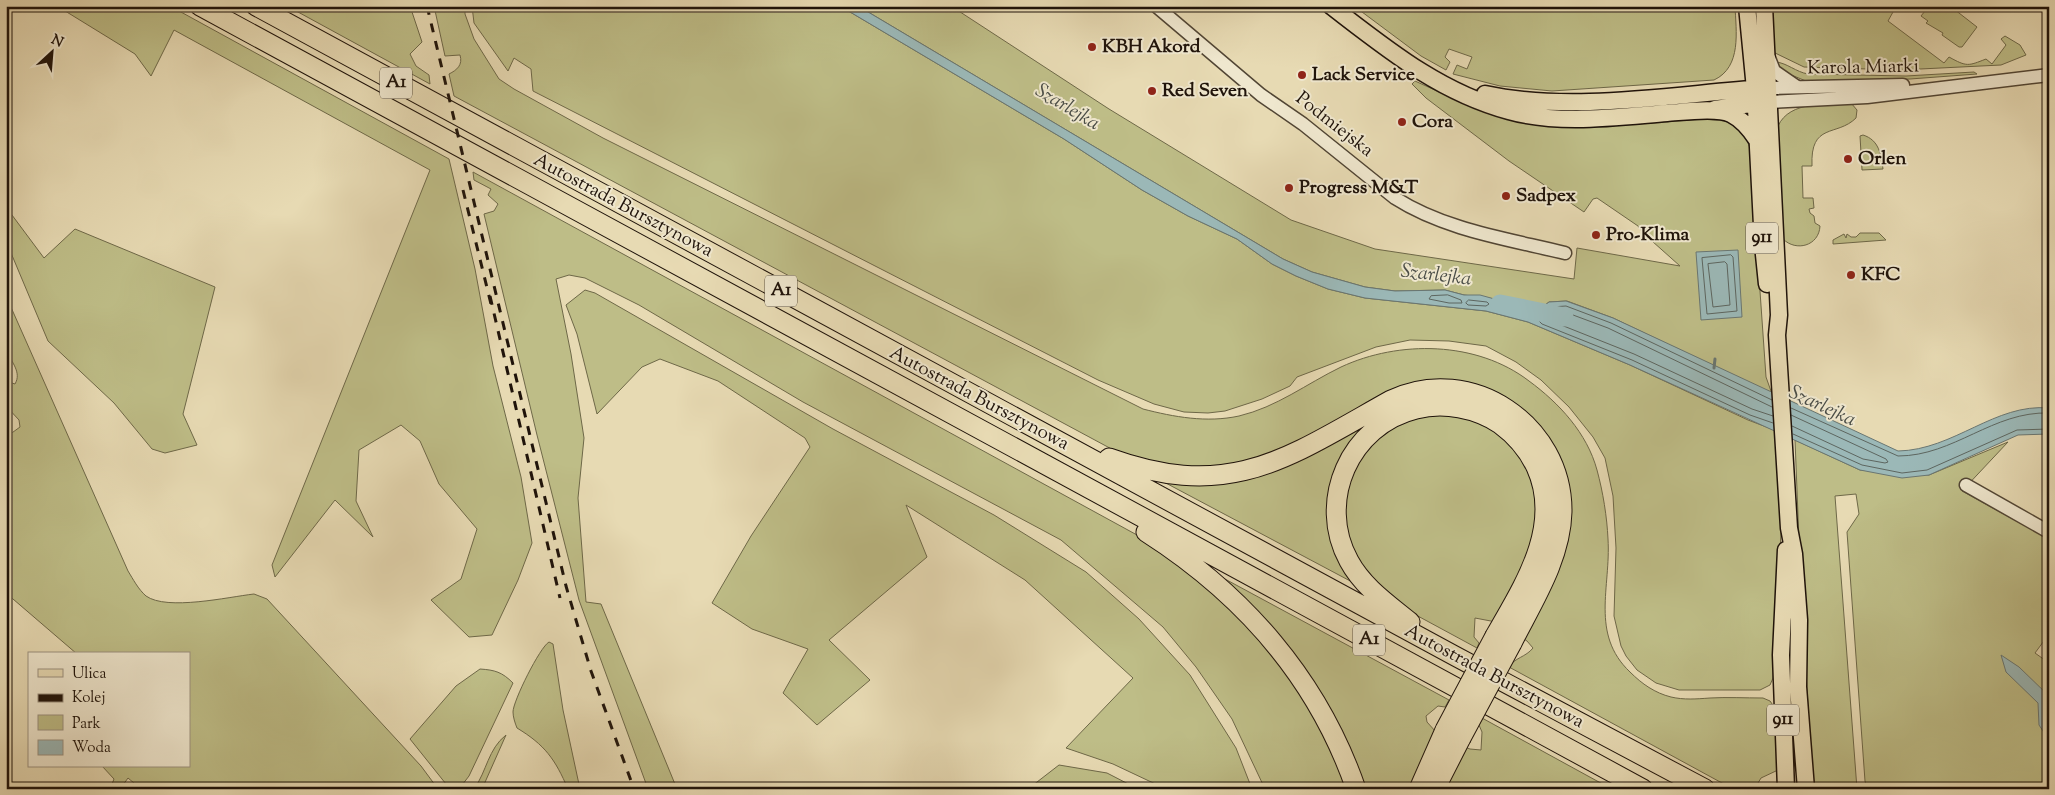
<svg xmlns="http://www.w3.org/2000/svg" width="2055" height="795" font-family="'Sorts Mill Goudy',serif">
<style>
.green{fill:#bebd87;stroke:#6e6848}
.water{fill:#9bb8b7;stroke:#697672}
.lines{fill:none;stroke-linecap:round;stroke-linejoin:round}
.shore{stroke:#5d6660;stroke-width:1}
.stream{stroke:#697672;stroke-width:3}
.river{stroke:#9bb8b7;stroke-width:19}
.minor-casing{stroke:#514534;stroke-width:15}
.major-casing{stroke:#1f130a;stroke-width:19}
.highway-casing{stroke:#1f130a;stroke-width:21}
.minor{stroke:#efe7ce;stroke-width:12}
.major{stroke:#e7dab3;stroke-width:16}
.highway{stroke:#e7dab3;stroke-width:19}
.rail{stroke:#1f130a;stroke-width:3;stroke-dasharray:9 9;stroke-linecap:butt}
.highway-bridge-casing{stroke:#1f130a;stroke-width:21;stroke-linecap:butt}
.highway-bridge{stroke:#e7dab3;stroke-width:19}
.poi-dot{fill:#8f2418;stroke:#efe7ce;stroke-width:2}
.labels{text-anchor:middle;dominant-baseline:central;stroke-width:4;stroke-linejoin:round;paint-order:stroke}
.shield{fill:#efe7ce;stroke:#5d5345;stroke-width:1}
.shield-label{font-size:18px;font-weight:bold;fill:#1f130a}
.poi-label{font-size:19px;font-weight:bold;fill:#1f130a;stroke:#efe7ce;text-anchor:start}
.street-label{font-size:19px;fill:#1f130a;stroke:#efe7ce}
.water-label{font-size:20px;font-style:italic;fill:#4a4d47;stroke:#efe7ce}
</style>
<rect width="100%" height="100%" fill="#e7dab3"/>
<filter id="stains"><feTurbulence type="fractalNoise" baseFrequency=".004" numOctaves="4"/><feColorMatrix values="0 0 0 0 .2 0 0 0 0 .09 0 0 0 0 .02 0 0 0 .5 -.17"/></filter>
<radialGradient id="worn" r=".72"><stop offset=".6" stop-color="#630" stop-opacity="0"/><stop offset="1" stop-color="#630" stop-opacity=".3"/></radialGradient>
<!-- green -->
<path class="green" d="M57,6H170L449,159L475,269L493,366L521,477L532,543L518,580L492,635L469,637L431,600L461,579L477,529L439,484L420,441L401,425L359,450L356,501L373,537L335,500L275,577L272,565L430,170L174,30L151,76L135,54Z
M287,6H410L422,42L410,54L416,66L429,75L430,84Z
M434,6H465V14L474,39L499,79L514,89L603,138L1143,409C1174,417 1207,423 1239,416C1277,407 1306,384 1341,367C1399,340 1477,341 1529,381C1559,403 1587,433 1597,470C1603,492 1607,517 1608,539C1611,587 1590,634 1630,672C1642,684 1655,693 1671,697C1684,700 1696,699 1710,698C1727,697 1745,698 1763,698L1770,701L1775,708L1778,770L1761,778L1758,783L1762,789H1733L1509,667C1514,658 1526,657 1533,648L1527,641L1521,637L1567,527L1473,387L1270,458L1189,470L1119,453L454,96L449,74C457,70 463,65 460,55L445,56Z
M472,6H840L1064,139L1142,190L1188,216L1237,239L1272,264L1296,276L1328,289L1365,298L1486,311L1528,322L1630,365L1748,420L1777,431L1782,514L1773,678L1770,685L1760,690H1679L1656,683L1637,670L1626,656L1621,646L1614,616L1616,548L1613,496L1605,458L1593,437L1569,407L1541,380L1516,362L1486,346L1449,341L1410,340L1376,347L1297,377L1290,386L1262,399L1225,411L1208,413L1184,412L1154,404L1098,380L533,91L531,69L514,58L508,71L474,23Z
M858,6H951L1109,109L1291,220L1375,249L1574,279L1577,248L1680,266L1643,233L1638,226L1597,198L1593,199L1584,212L1509,161L1426,98L1412,84L1415,81L1479,110L1502,116L1596,127L1704,119L1725,121L1737,127L1746,138L1750,148L1766,377L1772,394L1613,318L1567,301L1549,302L1533,314L1520,306L1495,299L1464,295L1445,290L1395,291L1365,287L1312,272L1283,259Z
M1354,6H1735C1736,31 1742,67 1714,80L1552,91L1500,86L1453,74L1457,65L1467,69L1472,57L1449,49L1445,57L1450,62L1446,70L1421,56Z
M1772,6H1887L1893,12L1888,21L1944,63L1949,57C1967,67 1968,66 1986,59L1992,64L2006,45L2001,39L2005,36L2020,45L2026,55L2001,65L1900,70L1804,67L1771,51Z
M1929,6H1950L1977,27L1962,47H1959L1942,35L1943,33L1926,23L1928,21L1921,16Z
M1776,62C1787,63 1796,72 1808,74L1906,76L1974,72L1977,74L1910,79L1806,81L1784,72Z
M1851,103L1857,110L1856,118C1837,137 1810,122 1812,166H1802L1803,198H1813L1814,208L1809,209L1810,213L1814,216L1815,223L1820,226C1819,246 1796,252 1783,239L1778,126C1790,100 1827,105 1851,103Z
M1863,135C1879,140 1881,154 1883,169L1862,170L1860,136Z
M473,172L1148,541L1222,597L1301,690L1349,789H1265L1232,719L1196,667L1163,627L1061,540L803,402L639,305L585,278L569,275L556,279L571,354L584,438L578,498L586,602L601,604L677,789H648L579,600L537,435L484,214L494,211L498,204L488,195L491,189L474,180Z
M6,207L44,258L75,229L215,287L183,414L197,445L165,453L152,449L114,403L48,341L6,241Z
M1860,233H1879L1886,240L1833,244V240L1844,234L1846,238L1847,234L1851,237H1856Z
M585,290L595,293L833,429L994,515L1086,572L1139,619L1190,675L1236,748L1252,789H1166L1113,764L1066,748L1133,678L1025,580L906,505L927,557L829,640L870,680L817,725L783,693L808,649L752,629L712,603L751,536L810,447L805,438L718,381L660,359L642,367L597,414L577,334L566,305Z
M6,296L128,571C133,579 138,589 146,596C167,611 228,597 254,594L267,599L421,766L438,789H141L128,778L120,789H110L114,779L102,766H189V654H77L6,593V433L9,435L20,427L19,420L6,406V376L12,383L15,384C22,372 11,362 7,351C3,342 6,307 6,296Z
M1454,413L1490,425L1527,463L1539,501L1534,547L1496,622L1475,618L1474,637L1479,643L1477,648L1403,608L1366,575L1342,524L1348,477L1376,436L1413,415Z
M1377,415L1343,455L1345,571L1354,583L1162,481L1201,483Z
M1795,440L1860,470L1929,475L2008,442L1962,491L2049,539V634L2035,653L2049,663V789H1867L1865,781L1847,532L1859,514L1856,494L1835,496L1857,789H1813L1801,590Z
M1212,572L1449,700L1445,707L1438,706L1426,716L1427,722L1436,732L1412,789H1361L1347,752Z
M549,642L553,644L563,710L580,789H568C555,759 545,745 517,728C515,723 513,717 513,712C513,701 540,647 549,642Z
M480,669C495,670 502,672 513,683L469,776L459,789H450L410,739L456,686Z
M1482,718L1608,787L1606,789L1553,787L1543,789H1440L1462,746L1470,749L1481,750L1482,732L1479,725Z
M506,735L482,789H474C487,771 488,749 506,735Z
M1059,765L1107,773L1138,789H1028Z"/>
<!-- water -->
<path class="water" d="M840,6H858L1283,259L1312,272L1365,287L1395,291L1445,290L1464,295H1480L1520,306L1533,314L1549,302L1566,301L1613,318L1898,451C1954,450 1995,403 2049,408V434L2018,435L1929,475L1902,478L1860,470L1630,365L1528,322L1486,311L1365,298L1328,289L1296,276L1272,264L1237,239L1188,216L1142,190L1064,139Z
M1738,250L1742,317L1701,320L1696,252Z
M2001,655L2019,667L2049,696V740L2039,725L2038,703L2006,672Z"/>
<g class="lines">
<!-- shore -->
<path class="shore" d="M1731,255L1733,257L1737,311L1707,314L1702,258Z
M1725,262L1727,264L1730,305L1713,307L1708,264Z
M1448,295L1461,300L1462,303H1449L1429,299L1431,296Z
M1469,300L1487,302L1489,304L1486,306L1468,305L1466,303Z
M1772,400L1611,323L1566,306L1551,307L1537,319L1542,324L1632,360L1750,415L1773,423
M1772,407L1608,328L1565,312L1554,313L1549,317L1551,321L1634,354L1752,409L1773,416
M1791,408L1898,456C1954,456 1993,411 2049,413
M1791,415L1886,459L1888,462L1885,463L1863,459L1792,426
M1793,434L1862,465L1902,473L1927,470L2017,430L2049,429"/>
<!-- stream -->
<path class="stream" d="M1714,368L1715,359"/>
<!-- river -->
<path class="river" d="M1500,304L1564,317"/>
<defs>
<path id="minor" d="M1156,6L1261,95L1303,124L1395,198C1445,230 1508,239 1565,253
M1769,58L1774,71L1797,87
M1769,88L1903,85
M1770,102L1867,97L2049,75
M1966,485L2049,532"/>
<path id="major" d="M1331,6C1387,49 1439,92 1509,111C1558,125 1617,117 1667,113C1683,112 1717,107 1731,114C1743,120 1750,129 1757,140
M1747,6L1755,89L1763,245L1767,284
M1764,6L1779,315L1777,335L1789,528L1794,554L1799,620L1798,687L1806,789
M1485,94C1572,113 1676,94 1764,88
M1715,109L1765,102
M1786,550L1781,655L1786,789"/>
<path id="highway" d="M200,6L1643,789
M256,6L1455,656L1705,789
M1109,458C1231,502 1287,458 1391,400C1471,362 1563,425 1562,512C1561,559 1532,603 1512,643
M1146,532C1243,594 1318,679 1356,789
M1410,622C1388,604 1363,587 1349,561C1316,501 1350,425 1416,409C1444,402 1476,408 1500,424C1515,435 1528,450 1536,467C1563,526 1524,585 1495,636
M1419,789L1445,730
M1435,789L1461,738"/>
</defs>
<!-- minor casing -->
<use href="#minor" class="minor-casing"/>
<!-- major casing -->
<use href="#major" class="major-casing"/>
<!-- highway casing -->
<use href="#highway" class="highway-casing"/>
<!-- minor -->
<use href="#minor" class="minor"/>
<!-- major -->
<use href="#major" class="major"/>
<!-- highway -->
<use href="#highway" class="highway"/>
<!-- rail -->
<path class="rail" d="M427,6L566,586L591,671L634,789
M463,190L491,304
M490,296L560,598"/>
<defs>
<path id="highway-bridge" d="M1445,730L1495,636
M1461,738L1512,643"/>
</defs>
<!-- highway-bridge casing -->
<use href="#highway-bridge" class="highway-bridge-casing"/>
<!-- highway-bridge -->
<use href="#highway-bridge" class="highway-bridge"/>
</g>
<!-- markers -->
<g class="poi-dot">
<circle cx="1092" cy="47" r="5"/>
<circle cx="1302" cy="75" r="5"/>
<circle cx="1152" cy="91" r="5"/>
<circle cx="1402" cy="122" r="5"/>
<circle cx="1848" cy="159" r="5"/>
<circle cx="1289" cy="188" r="5"/>
<circle cx="1506" cy="196" r="5"/>
<circle cx="1596" cy="235" r="5"/>
<circle cx="1851" cy="275" r="5"/>
</g>
<g class="labels">
<!-- shield labels -->
<g class="shield">
<rect x="380" y="67.5" width="32" height="31" rx="4"/>
<rect x="1746" y="222.5" width="32" height="31" rx="4"/>
<rect x="765" y="275.5" width="32" height="31" rx="4"/>
<rect x="1353" y="624.5" width="32" height="31" rx="4"/>
<rect x="1767" y="704.5" width="32" height="31" rx="4"/>
</g>
<g class="shield-label">
<text x="396" y="83">A1</text>
<text x="1762" y="238">911</text>
<text x="781" y="291">A1</text>
<text x="1369" y="640">A1</text>
<text x="1783" y="720">911</text>
</g>
<!-- poi labels -->
<g class="poi-label">
<text x="1102" y="47">KBH Akord</text>
<text x="1312" y="75">Lack Service</text>
<text x="1162" y="91">Red Seven</text>
<text x="1412" y="122">Cora</text>
<text x="1858" y="159">Orlen</text>
<text x="1299" y="188">Progress M&amp;T</text>
<text x="1516" y="196">Sadpex</text>
<text x="1606" y="235">Pro-Klima</text>
<text x="1861" y="275">KFC</text>
</g>
<!-- street labels -->
<g class="street-label">
<text transform="translate(1863 68) rotate(-1)">Karola Miarki</text>
<text transform="translate(1334 125) rotate(38)">Podmiejska</text>
<text transform="translate(623 206) rotate(28)">Autostrada Bursztynowa</text>
<text transform="translate(979 399) rotate(28)">Autostrada Bursztynowa</text>
<text transform="translate(1494 677) rotate(28)">Autostrada Bursztynowa</text>
</g>
<!-- water labels -->
<g class="water-label">
<text transform="translate(1067 108) rotate(31)">Szarlejka</text>
<text transform="translate(1436 276) rotate(7)">Szarlejka</text>
<text transform="translate(1822 407) rotate(25)">Szarlejka</text>
</g>
</g>
<!-- margin -->
<rect width="2055" height="795" fill="none" stroke="#e7dab3" stroke-width="25"/>
<rect x="8" y="8" width="2040" height="780" fill="none" stroke="#1f130a" stroke-width="2.5"/>
<rect x="12" y="12" width="2030" height="770" fill="none" stroke="#1f130a"/>
<!-- legend -->
<rect x="28" y="652" width="162" height="115" fill="#efe7ce" stroke="#9c9280"/>
<rect x="38" y="669" width="25" height="8" fill="#e7dab3" stroke="#9c9280"/>
<text x="72" y="678" font-size="15" fill="#1f130a">Ulica</text>
<rect x="38" y="694" width="25" height="8" fill="#1f130a" stroke="#9c9280"/>
<text x="72" y="702" font-size="15" fill="#1f130a">Kolej</text>
<rect x="38" y="715" width="25" height="15" fill="#bebd87" stroke="#9c9280"/>
<text x="72" y="728" font-size="15" fill="#1f130a">Park</text>
<rect x="38" y="740" width="25" height="15" fill="#9bb8b7" stroke="#9c9280"/>
<text x="72" y="752" font-size="15" fill="#1f130a">Woda</text>
<!-- north arrow -->
<g transform="translate(52 52) rotate(26)" stroke="#efe7ce" stroke-width="4" paint-order="stroke">
<path d="M0-4L9 19L0 12L-9 19Z" fill="#1f130a"/>
<text y="-8" font-size="14" font-weight="bold" text-anchor="middle" fill="#1f130a">N</text>
</g>
<rect width="100%" height="100%" filter="url(#stains)"/>
<rect width="100%" height="100%" fill="url(#worn)"/>
</svg>
